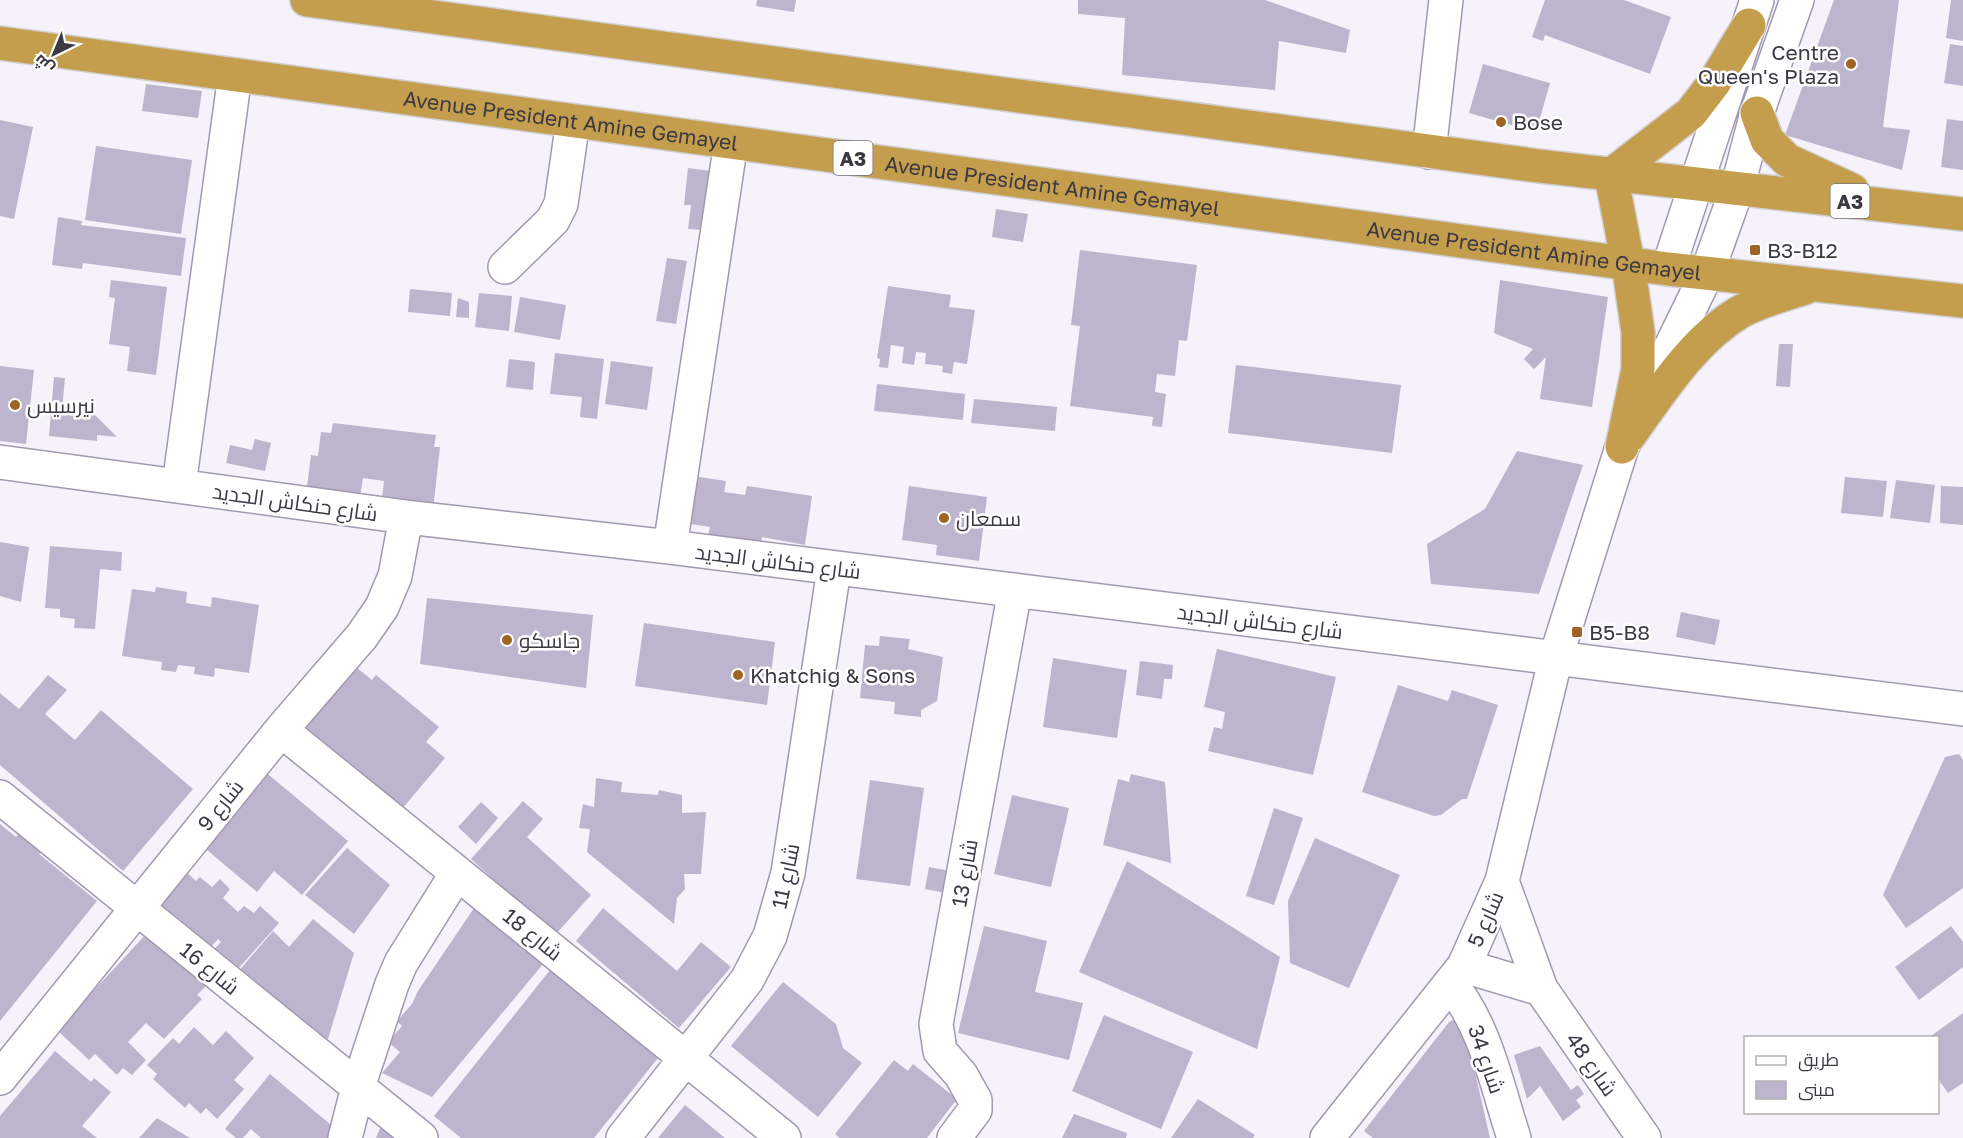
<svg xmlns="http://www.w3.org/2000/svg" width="1963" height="1138" font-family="'Golos Text',Cairo,sans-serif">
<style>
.building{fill:#bdb5cd}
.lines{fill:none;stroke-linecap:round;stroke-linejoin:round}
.minor-casing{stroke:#a199b0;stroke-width:36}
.highway-casing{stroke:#d0cfd2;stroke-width:36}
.minor{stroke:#fff;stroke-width:33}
.highway{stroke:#c49e4c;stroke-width:33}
.poi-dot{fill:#9e6424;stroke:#fff;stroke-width:2}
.labels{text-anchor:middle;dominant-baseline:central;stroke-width:5;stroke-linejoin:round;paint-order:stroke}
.shield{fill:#fff;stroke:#76747b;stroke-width:1.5}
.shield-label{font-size:20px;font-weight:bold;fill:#3c3943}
.poi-label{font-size:21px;fill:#3c3943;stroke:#fff;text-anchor:start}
.street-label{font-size:21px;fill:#3c3943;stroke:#fff}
</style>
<rect width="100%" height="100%" fill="#f5f2fc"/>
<!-- building -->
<path class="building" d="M757,0H796L794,12L756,6Z
M1078,0H1265L1350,30L1346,53L1279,41L1275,90L1122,75L1125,18L1078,14Z
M1545,0H1624L1671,17L1650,74L1545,35L1543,41L1532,37Z
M1834,0H1899L1883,127L1910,130L1902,170L1785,135Z
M1951,0H1963V41L1946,38Z
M1950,44L1963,46V86L1944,83Z
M1483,64L1550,83L1536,132L1469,113Z
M146,84L202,91L198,118L142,111Z
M1947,119L1963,121V170L1941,167Z
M0,120L33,127L14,219L0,216Z
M96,146L192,160L181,234L85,220Z
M688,168L711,171L703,230L688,229L691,205H684Z
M996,209L1028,214L1023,242L992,237Z
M58,217L82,221L81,225L186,238L181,276L83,263L82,269L52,265Z
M1080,250L1197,265L1187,341L1179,340L1175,376L1157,374L1155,392L1166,394L1162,427L1152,426L1153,417L1070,406L1080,326L1071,325Z
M667,258L687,261L676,324L656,321Z
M111,280L167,287L156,375L127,371L130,347L109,344L115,298L109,297Z
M1500,280L1608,297L1592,407L1540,399L1546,357L1534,369L1524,359L1533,349L1494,333Z
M888,286L951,295L949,307L975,310L967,364L954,362L952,374L942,372L943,366L925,364L926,353L916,352L914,365L902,363L904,347L891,345L888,368L879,367L880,359L877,358Z
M410,289L452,293L450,316L408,312Z
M479,293L512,296L509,331L475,327Z
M520,297L566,305L560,340L514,332Z
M458,298L469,302V318L456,317Z
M1779,344H1793L1790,387L1776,386Z
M555,353L604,359L597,419L580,417L582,397L550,394Z
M509,359L535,362L533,390L506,387Z
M611,361L653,367L647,410L605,404Z
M1236,365L1401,385L1392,453L1228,433Z
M0,366L34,370L26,444L0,441Z
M54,377L65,378L62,410L92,412L117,437L97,435V441L49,436Z
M877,384L965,394L963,420L874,411Z
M974,399L1057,407L1055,431L971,423Z
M333,423L436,435L434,447H440L433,510L382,499L384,481L363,478L360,497L318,496L319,488L307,487L311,455L318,456L321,432L331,433Z
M255,439L271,443L265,471L226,463L230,445L252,450Z
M1517,451L1583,465L1539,594L1431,584L1427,544L1485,509Z
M693,476L726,481L724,492L745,495L747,486L812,496L805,545L762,537L761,544L708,536L710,527L685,523Z
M1845,477L1887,481L1883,517L1841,513Z
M1896,480L1935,485L1930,523L1890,518Z
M909,486L987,497L979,561L936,555L937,545L902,540Z
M1941,486L1963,487V525L1940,523Z
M0,542L29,547L21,602L0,596Z
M50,546L122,552L121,571L100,569L95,629L74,628L75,619L60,617V609L45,608Z
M156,587L187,592L186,603L211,607L212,597L259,605L249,673L215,668L214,677L194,674L195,667L178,665L176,672L161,670L162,662L122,656L132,589L155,592Z
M427,598L593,615L586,688L420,664Z
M1681,612L1720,620L1715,645L1676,637Z
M644,623L775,642L767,705L635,686Z
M880,636L910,639L908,649L943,657L937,701L921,710V717L894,714L895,702L860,698L865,645L879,646Z
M1217,649L1336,677L1313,775L1208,751L1214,727L1222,729L1225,712L1204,707Z
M1053,658L1127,670L1117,738L1043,727Z
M1140,661L1173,665L1172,679H1164L1162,699L1136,695Z
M356,667L372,680L376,675L439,727L426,742L445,758L402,809L305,727Z
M48,675L67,690L45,714L75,740L101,710L193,789L123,871L0,765V693L19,709Z
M1398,685L1448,701L1452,690L1498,705L1467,799H1462L1441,815L1434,816L1362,792Z
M1959,754L1963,760V888L1906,928L1883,895L1945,757Z
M263,770L348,841L302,895L274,871L257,892L201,845Z
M1131,774L1165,782L1171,863L1103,845L1118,779L1129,782Z
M596,778L622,782L621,792L658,795L659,790L682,795V813L706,812L701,874H684L685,889L677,898L674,924L587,852L590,829L579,828L583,804L594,807Z
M870,780L924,788L910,886L856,879Z
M1012,795L1069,808L1051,887L994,874Z
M523,801L543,819L527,837L591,895L555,935L471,859Z
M481,802L498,818L476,844L458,827Z
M1274,808L1303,818L1274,905L1246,896Z
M0,824L16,837L21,830L44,849L39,854L97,901L0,1021Z
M1315,838L1400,875L1349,988L1290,963L1288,901Z
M347,848L390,885L354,934L305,895Z
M1127,861L1280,957L1257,1049L1079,972Z
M181,867L196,881L200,877L212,887L220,879L230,889L223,898L238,912L244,906L254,913L260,906L279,923L229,979L206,958L221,942L218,939L202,957L145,906Z
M929,867L955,872L951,894L925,889Z
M476,905L544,963L432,1097L382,1073L400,1052L388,1042L402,1026L397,1021L412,1004L418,991Z
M603,908L677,971L701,942L731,967L679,1028L576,941Z
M313,919L354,953L328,1039L324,1037L314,1049L231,980L273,931L289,947Z
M984,926L1047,941L1035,992L1083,1003L1069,1060L958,1033Z
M1951,926L1963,942V967L1919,1000L1895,967Z
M148,932L206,986L197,995L202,999L164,1039L146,1023L128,1042L146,1060L132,1075L123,1068L117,1075L95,1054L89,1060L57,1030Z
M550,970L658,1058L594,1138H461L434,1116Z
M783,982L836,1024L843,1048L862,1063L818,1117L731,1046Z
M1963,1013V1083L1948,1093L1938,1079V1038H1928Z
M1104,1015L1193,1052L1161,1129L1072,1091Z
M1462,1015L1490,1138H1373L1364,1131L1449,1022Z
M194,1027L213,1045L226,1031L254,1058L234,1080L244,1089L217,1119L206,1108L201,1114L189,1103L185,1108L153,1079L157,1074L147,1065L173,1038L179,1044Z
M1540,1046L1571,1090L1578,1085L1584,1094L1576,1100L1581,1107L1563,1121L1540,1086L1527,1099L1514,1055Z
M55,1051L91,1082L94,1078L111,1092L82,1126L97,1138H0V1116Z
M894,1060L908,1071L913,1064L957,1099L927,1138H840L835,1134Z
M270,1074L336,1129L328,1138H261L251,1129L243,1138H236L225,1129Z
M1198,1099L1255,1135L1253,1138H1171Z
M685,1105L725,1138H658Z
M1074,1114L1127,1133L1126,1138H1062Z
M157,1118L190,1138H139Z
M384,1119L408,1138H376Z"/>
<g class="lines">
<defs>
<path id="minor" d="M1429,152L1446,0
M505,267L553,220L561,204L573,121
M1668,269L1757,0
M0,462L406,517L670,547L1963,709
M179,485L235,75
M670,547L731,142
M281,730L784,1138
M0,797L421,1138
M1502,881L1541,989L1644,1138
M1464,966L1541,989
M1451,984C1486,1028 1497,1086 1514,1138
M0,1078L281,730L362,636L382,607L395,576L406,517
M345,1138L358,1087L392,984L401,963L457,873
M623,1138L747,980L770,936L788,873L834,569
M954,1138L975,1110V1100L961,1075L940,1051L936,1024L1015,590
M1327,1138L1464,966L1502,881L1556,657L1622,447L1707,273L1737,189L1757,113L1797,0"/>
<g id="highway">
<path d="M307,0L1539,166L1963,214"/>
<path id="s1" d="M0,43L1668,269L1963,301"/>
<path d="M1757,113L1767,140L1787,160L1852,190"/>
<path d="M1611,175L1628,263L1638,332V369L1622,447"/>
<path d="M1611,175L1691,113L1714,83L1749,25"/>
<path d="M1629,436C1660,393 1693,340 1740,312C1760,301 1783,295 1805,288"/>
</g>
</defs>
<!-- minor casing -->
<use href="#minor" class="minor-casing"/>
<!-- highway casing -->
<use href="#highway" class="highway-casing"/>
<!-- minor -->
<use href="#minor" class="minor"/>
<!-- highway -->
<use href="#highway" class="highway"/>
</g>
<!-- markers -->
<g class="poi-dot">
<circle cx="1851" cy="64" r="6"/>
<circle cx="1501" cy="122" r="6"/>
<rect x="1749" y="244" width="12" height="12" rx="3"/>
<circle cx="15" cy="405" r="6"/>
<circle cx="944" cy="518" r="6"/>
<rect x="1571" y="626" width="12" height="12" rx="3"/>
<circle cx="507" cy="640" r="6"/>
<circle cx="738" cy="675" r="6"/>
</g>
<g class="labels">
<!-- shield labels -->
<g class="shield">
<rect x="833.5" y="141" width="39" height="34" rx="4.5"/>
<rect x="1830.5" y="184" width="39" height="34" rx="4.5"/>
</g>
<g class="shield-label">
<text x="853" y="158">A3</text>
<text x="1850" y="201">A3</text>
</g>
<!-- poi labels -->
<g class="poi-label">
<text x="1839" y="52" text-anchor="end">Centre<tspan x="1839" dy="24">Queen's Plaza</tspan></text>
<text x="1513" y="122">Bose</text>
<text x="1767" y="250">B3-B12</text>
<text x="27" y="405">نيرسيس</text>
<text x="956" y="518">سمعان</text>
<text x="1589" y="632">B5-B8</text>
<text x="519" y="640">جاسكو</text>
<text x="750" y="675">Khatchig &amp; Sons</text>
</g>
<!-- street labels -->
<g class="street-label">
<text stroke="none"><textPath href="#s1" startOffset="576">Avenue President Amine Gemayel</textPath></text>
<text stroke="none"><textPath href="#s1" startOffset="1062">Avenue President Amine Gemayel</textPath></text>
<text stroke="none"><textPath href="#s1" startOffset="1548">Avenue President Amine Gemayel</textPath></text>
<text transform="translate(295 502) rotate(8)">شارع حنكاش الجديد</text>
<text transform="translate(778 561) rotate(7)">شارع حنكاش الجديد</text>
<text transform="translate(1260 621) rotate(7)">شارع حنكاش الجديد</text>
<text transform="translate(220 805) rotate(-51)">شارع 9</text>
<text transform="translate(964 873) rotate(-80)">شارع 13</text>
<text transform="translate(785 876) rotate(-78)">شارع 11</text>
<text transform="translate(1485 919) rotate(-66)">شارع 5</text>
<text transform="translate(533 934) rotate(39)">شارع 18</text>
<text transform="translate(210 968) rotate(39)">شارع 16</text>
<text transform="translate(1487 1059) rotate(71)">شارع 34</text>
<text transform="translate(1592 1064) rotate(55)">شارع 48</text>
</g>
</g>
<!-- legend -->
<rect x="1744" y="1036" width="195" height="78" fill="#ffffff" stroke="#b1b0b4" stroke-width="1.5"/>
<rect x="1756" y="1056" width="30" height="9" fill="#ffffff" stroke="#b1b0b4" stroke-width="1.5"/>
<text x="1798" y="1066" font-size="18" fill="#3c3943">طريق</text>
<rect x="1756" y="1081" width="30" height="18" fill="#bdb5cd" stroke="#b1b0b4" stroke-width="1.5"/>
<text x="1798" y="1096" font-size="18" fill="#3c3943">مبنى</text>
<!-- north arrow -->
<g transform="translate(54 54) rotate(223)" stroke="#ffffff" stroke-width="4.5" paint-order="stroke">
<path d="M0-4.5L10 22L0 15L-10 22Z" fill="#3c3943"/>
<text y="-9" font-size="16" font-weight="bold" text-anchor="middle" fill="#3c3943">ش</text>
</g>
</svg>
